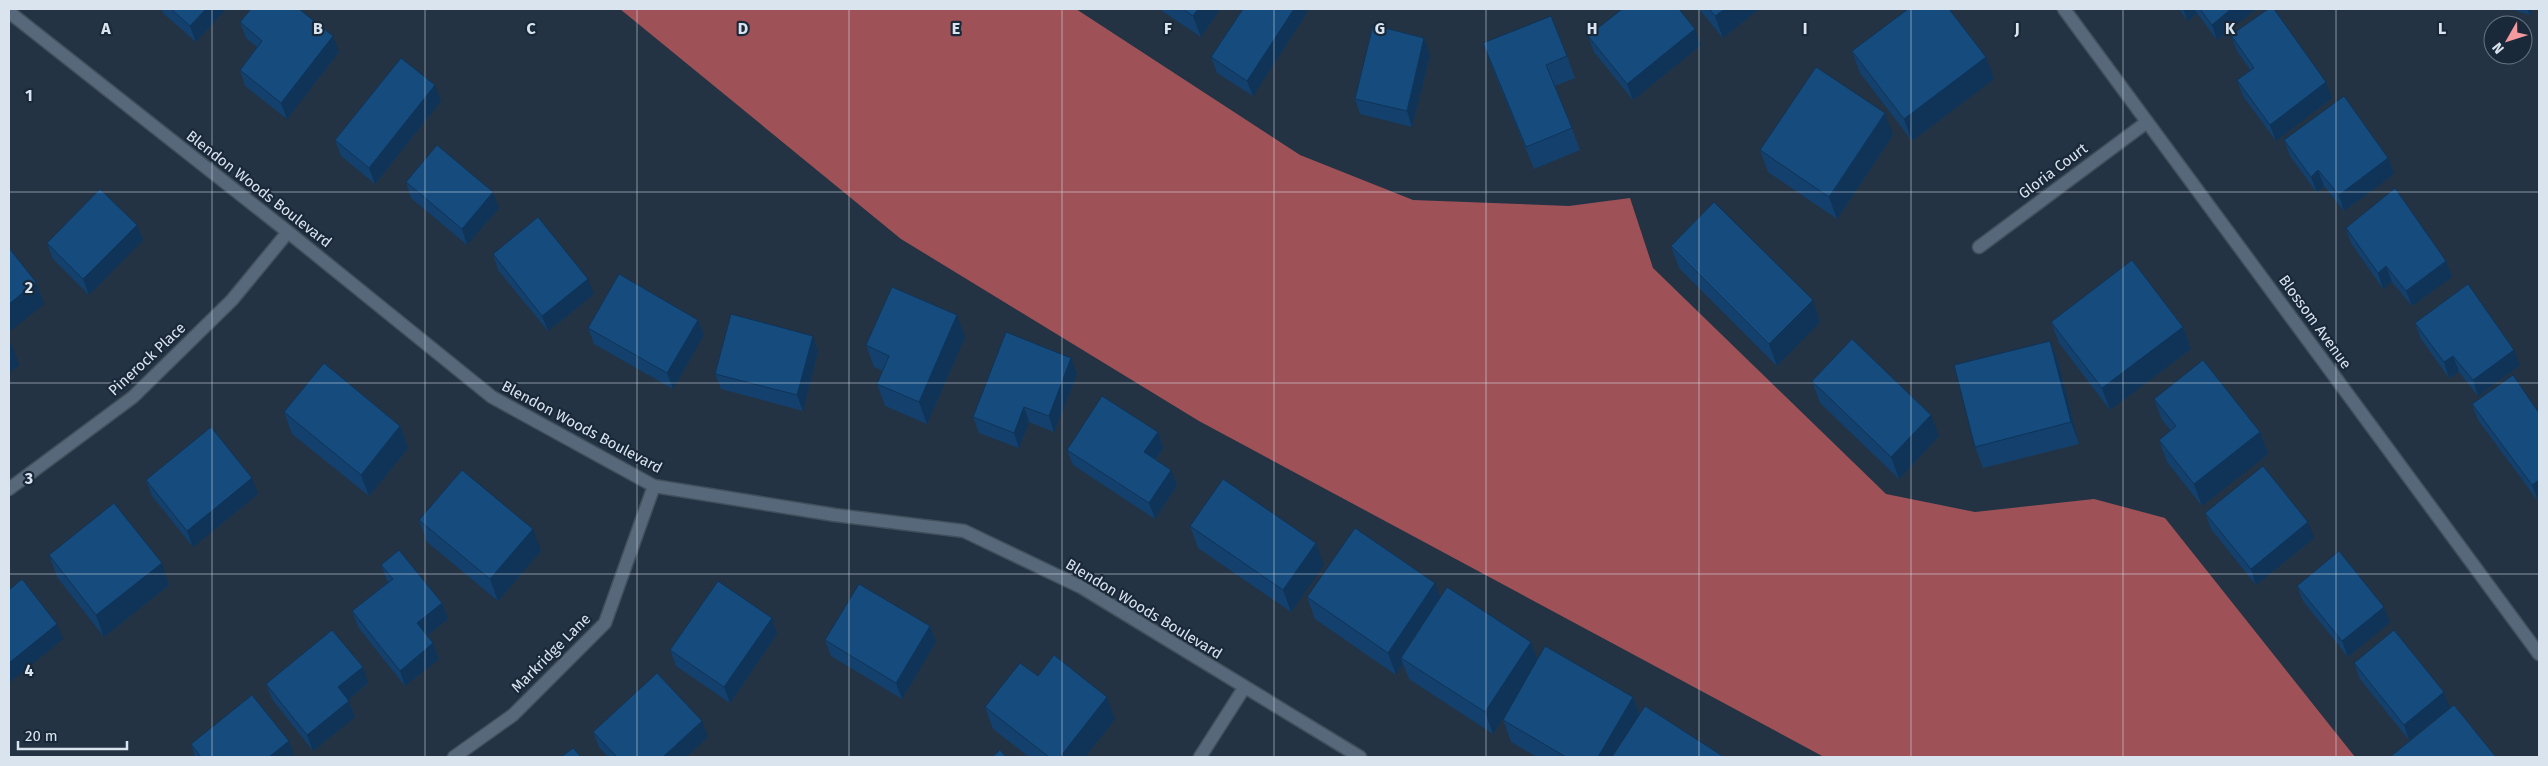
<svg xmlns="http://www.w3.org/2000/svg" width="2548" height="766" font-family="'Fira Sans',sans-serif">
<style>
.forest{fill:#9e5258}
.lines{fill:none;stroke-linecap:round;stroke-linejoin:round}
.minor-casing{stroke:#424f5c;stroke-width:15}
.minor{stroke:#56687a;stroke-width:12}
.wall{fill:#13406c}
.shaded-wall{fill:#0f3458}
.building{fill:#164b7d;stroke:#0f3458}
.grid{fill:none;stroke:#dae4ef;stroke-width:1;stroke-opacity:0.55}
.labels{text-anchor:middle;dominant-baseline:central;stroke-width:4.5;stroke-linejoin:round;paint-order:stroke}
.street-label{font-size:15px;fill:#dae4ef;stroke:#1a2939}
.grid-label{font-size:16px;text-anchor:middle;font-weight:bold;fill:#dae4ef;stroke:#1a2939;stroke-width:4.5;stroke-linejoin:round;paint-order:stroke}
</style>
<rect width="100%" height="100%" fill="#233343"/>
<!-- forest -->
<path class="forest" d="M620,9H1076L1300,155L1413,200L1569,206L1630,198L1653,268L1886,494L1975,512L2094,499L2165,518L2355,757H1824L1199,421L901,239Z"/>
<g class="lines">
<defs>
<path id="minor" d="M2064,9L2539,654
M9,12L288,232L492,397L654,486L835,515L964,531L1081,587L1360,757
M1979,247L2147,122
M9,489L133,397L232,300L288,232
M454,757L513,715L605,623L654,486
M1200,757L1244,688"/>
</defs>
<!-- minor casing -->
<use href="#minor" class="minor-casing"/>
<!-- minor -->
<use href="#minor" class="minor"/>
</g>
<!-- wall -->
<path class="wall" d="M162,9H226L196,42L163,13Z
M1159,9H1220L1201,37Z
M1243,9H1308V11L1253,96L1217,73L1211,57Z
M1699,9H1759L1723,38Z
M2179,9H2256L2217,40L2197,13L2188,21Z
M2511,9H2532L2530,15Z
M240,22L339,52L287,119L245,86L240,70L257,47L246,38Z
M2231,35L2332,98L2276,141L2243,96L2237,80L2251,71L2237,51Z
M1588,36L1701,45L1633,100L1594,52Z
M1483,43L1567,56L1575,78L1555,86L1572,128L1580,150L1534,169L1491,65Z
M1852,51L1986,57L1994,79L1912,141L1860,73Z
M1430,54L1412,127L1360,114L1355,99Z
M441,101L375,184L341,156L335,140Z
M1893,135L1837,219L1768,172L1760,150Z
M2284,140L2388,158L2394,174L2344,211L2324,186L2317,193L2290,156Z
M406,182L499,208L467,245L411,198Z
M137,225L143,240L89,295L53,259L47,243Z
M2346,228L2446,261L2452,277L2412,306L2392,282L2383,289L2351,243Z
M1671,246L1820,322L1777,366L1679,268Z
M493,254L594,294L548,331L498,270Z
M698,320L704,335L673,389L594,344L588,328Z
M2051,322L2183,327L2191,349L2110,410L2059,343Z
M2415,323L2520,365L2478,396L2459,372L2449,378L2421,339Z
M813,336L818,351L803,411L721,389L715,374Z
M965,337L927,424L885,406L877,384L883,371L874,367L866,345Z
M2050,341L2058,362L2079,444L1983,468L1975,447Z
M1077,374L1054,432L1029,422L1019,448L979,433L973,417Z
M1812,381L1939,436L1899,479L1820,403Z
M2154,399L2260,432L2268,454L2202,506L2167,462L2159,440L2171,431L2162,420Z
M2472,404L2539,413L2538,501L2478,420Z
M284,412L400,426L408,448L369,496L292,434Z
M1158,432L1163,448L1156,460L1177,485L1155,519L1073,465L1067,450Z
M146,480L258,494L193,547L152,496Z
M2205,513L2314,538L2256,585L2211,529Z
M419,520L541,551L498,601L427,542Z
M1190,526L1324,565L1291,612L1198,548Z
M49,555L169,585L104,637L57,577Z
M381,565L442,603L448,619L427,636L433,643L439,659L405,686L358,627L352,611L388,582L387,580Z
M2297,586L2390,622L2348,657L2303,601Z
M1307,597H1440L1531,642L1537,660L1633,697L1640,715L1724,757H1537L1511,742L1503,720L1508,712L1493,734L1409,679L1403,664L1396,675L1315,619Z
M930,626L936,642L902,699L831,656L825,640Z
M2394,630L2409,740L2360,679L2354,663Z
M777,634L730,703L676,666L670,650Z
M368,683L348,700L355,717L313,751L272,699L266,684Z
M985,707L1115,719L1085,757H1029L993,729Z
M593,732L708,737L686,757H608L599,747Z
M289,741L294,757H195L191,744Z"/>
<!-- shaded-wall -->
<path class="shaded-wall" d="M206,9H226L196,42L190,26Z
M1198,9H1220L1201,37L1193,16Z
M1294,9H1308V11L1253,96L1247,81Z
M1725,9H1759L1723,38L1715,16Z
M2183,9H2195L2197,13L2188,21Z
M2231,9H2256L2217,40L2212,25Z
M2527,9H2532L2530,15Z
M1695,29L1701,45L1633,100L1627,84Z
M333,36L339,52L287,119L281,103Z
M1424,38L1430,54L1412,127L1407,111Z
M1986,57L1994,79L1912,141L1904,119Z
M2326,82L2332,98L2276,141L2270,125Z
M435,85L441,101L375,184L369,168Z
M1885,113L1893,135L1837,219L1829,197Z
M2388,158L2394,174L2344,211L2339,195Z
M2318,170L2324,186L2317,193L2311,177Z
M493,192L499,208L467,245L462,229Z
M137,225L143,240L89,295L83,279Z
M2446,261L2452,277L2412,306L2406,291Z
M2386,266L2392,282L2383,289L2378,273Z
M588,279L594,294L548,331L542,316Z
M36,282L44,304L9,332V304Z
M1813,300L1820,322L1777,366L1769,344Z
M957,315L965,337L927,424L919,402Z
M698,320L704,335L673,389L667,373Z
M2183,327L2191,349L2110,410L2102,388Z
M813,336L818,351L803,411L797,395Z
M2050,341L2058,362L2079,444L2071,422Z
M11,343L19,365L9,373V345Z
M2514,350L2520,365L2478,396L2473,380Z
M2453,356L2459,372L2449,378L2444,362Z
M1071,358L1077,374L1054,432L1049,416Z
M1024,407L1029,422L1019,448L1014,433Z
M1931,415L1939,436L1899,479L1891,457Z
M400,426L408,448L369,496L361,475Z
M1158,432L1163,448L1150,468L1144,452Z
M2260,432L2268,454L2202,506L2194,484Z
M1171,470L1177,485L1155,519L1149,503Z
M252,478L258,494L193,547L187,531Z
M2539,480V500L2538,501L2532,485Z
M2308,522L2314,538L2256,585L2251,569Z
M533,529L541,551L498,601L490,579Z
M1316,543L1324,565L1291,612L1283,590Z
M162,563L169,585L104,637L96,615Z
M1435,583L1443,605L1401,658L1403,664L1396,675L1388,653Z
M442,603L448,619L423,639L417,623Z
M2384,607L2390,622L2348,657L2342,641Z
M772,618L777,634L730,703L724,687Z
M57,624L63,639L9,683V663Z
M930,626L936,642L902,699L896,683Z
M1531,642L1539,664L1493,734L1485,712Z
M433,643L439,659L405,686L400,671Z
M363,667L368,683L344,703L338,687Z
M2444,692L2450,708L2409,740L2404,725Z
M1107,697L1115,719L1085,757H1060Z
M1633,697L1641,719L1618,757H1598Z
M349,701L355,717L313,751L307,735Z
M702,721L708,737L686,757H663Z
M289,741L295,757H269Z"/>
<!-- building -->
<path class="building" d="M171,9H206L190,26Z
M251,9H299L333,36L281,103L240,70L262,41L240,22Z
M1183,9H1198L1193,16Z
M1243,9H1294L1247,81L1211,57Z
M1622,9H1679L1695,29L1627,84L1588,36Z
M1709,9H1725L1715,16Z
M1908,9H1949L1986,57L1904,119L1852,51Z
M2200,9H2231L2212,25Z
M2268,9H2274L2326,82L2270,125L2237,80L2254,68L2231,35Z
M1551,16L1567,56L1546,65L1572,128L1526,147L1483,43Z
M1373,25L1424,38L1407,111L1355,99Z
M401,58L435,85L369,168L335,140Z
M1816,67L1885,113L1829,197L1760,150Z
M2344,96L2388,158L2339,195L2318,170L2311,177L2284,140Z
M437,145L493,192L462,229L406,182Z
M2395,188L2446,261L2406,291L2386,266L2378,273L2346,228Z
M100,189L137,225L83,279L47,243Z
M1714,202L1813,300L1769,344L1671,246Z
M538,217L588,279L542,316L493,254Z
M9,248L36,282L9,304Z
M2132,260L2183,327L2102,388L2051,322Z
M619,274L698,320L667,373L588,328Z
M2468,284L2514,350L2473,380L2453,356L2444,362L2415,323Z
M892,287L957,315L919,402L877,384L889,356L866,345Z
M731,314L813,336L797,395L715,374Z
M1006,332L1071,358L1049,416L1024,407L1014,433L973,417Z
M1852,339L1931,415L1891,457L1812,381Z
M2050,341L2071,422L1975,447L1954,365Z
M2203,360L2260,432L2194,484L2159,440L2176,426L2154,399Z
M324,363L400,426L361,475L284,412Z
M2513,375L2539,413V480L2532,485L2472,404Z
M1102,396L1158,432L1144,452L1171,470L1149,503L1067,450Z
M211,427L252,478L187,531L146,480Z
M2263,466L2308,522L2251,569L2205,513Z
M462,470L533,529L490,579L419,520Z
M1223,479L1316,543L1283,590L1190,526Z
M114,503L162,563L96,615L49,555Z
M1355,528L1435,583L1388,653L1307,597Z
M399,550L442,603L417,623L433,643L400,671L352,611L393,579L381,565Z
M2339,551L2384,607L2342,641L2297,586Z
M22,579L57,624L9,663V590Z
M718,581L772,618L724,687L670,650Z
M859,584L930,626L896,683L825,640Z
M1447,587L1531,642L1485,712L1401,658Z
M332,630L363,667L338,687L349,701L307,735L266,684Z
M2394,630L2444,692L2404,725L2354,663Z
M1545,646L1633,697L1598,757H1566L1503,720Z
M1054,655L1107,697L1060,757H1049L985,707L1020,663L1038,676Z
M657,673L702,721L663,757H617L593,732Z
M252,695L289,741L269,757H201L191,744Z
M2454,705L2496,757H2390Z
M1645,706L1724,757H1612Z
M573,748L581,757H561Z
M1000,750L1006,757H992Z"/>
<!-- grid -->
<path class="grid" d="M212,9V757M425,9V757M637,9V757M849,9V757M1062,9V757M1274,9V757M1486,9V757M1699,9V757M1911,9V757M2123,9V757M2336,9V757M9,192H2539M9,383H2539M9,574H2539"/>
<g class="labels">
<!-- street labels -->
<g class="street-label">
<text transform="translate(2053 171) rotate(-37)">Gloria Court</text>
<text transform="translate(259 189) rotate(38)">Blendon Woods Boulevard</text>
<text transform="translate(2315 322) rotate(54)">Blossom Avenue</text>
<text transform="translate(147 359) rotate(-43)">Pinerock Place</text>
<text transform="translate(582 427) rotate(28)">Blendon Woods Boulevard</text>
<text transform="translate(1144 609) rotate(31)">Blendon Woods Boulevard</text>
<text transform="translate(551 653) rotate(-45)">Markridge Lane</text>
</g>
</g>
<g class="grid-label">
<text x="106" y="34">A</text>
<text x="318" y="34">B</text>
<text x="531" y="34">C</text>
<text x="743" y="34">D</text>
<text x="956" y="34">E</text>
<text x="1168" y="34">F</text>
<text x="1380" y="34">G</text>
<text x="1592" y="34">H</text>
<text x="1805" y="34">I</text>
<text x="2017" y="34">J</text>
<text x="2230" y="34">K</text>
<text x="2442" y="34">L</text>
<text x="29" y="101">1</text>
<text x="29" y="293">2</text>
<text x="29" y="484">3</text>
<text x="29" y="676">4</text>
</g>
<!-- border -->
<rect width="2548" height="766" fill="none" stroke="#dae4ef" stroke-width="20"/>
<!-- north arrow -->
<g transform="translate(2508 40) rotate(231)"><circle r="24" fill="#1a2939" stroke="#677482"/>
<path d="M0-4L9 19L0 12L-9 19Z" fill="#f49a9f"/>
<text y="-8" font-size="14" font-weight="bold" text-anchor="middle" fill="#dae4ef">N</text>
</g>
<!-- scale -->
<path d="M18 741v8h109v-8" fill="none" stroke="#dae4ef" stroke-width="2.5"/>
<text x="25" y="741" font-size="15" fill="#dae4ef" stroke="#1a2939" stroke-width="4" paint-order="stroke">20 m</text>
</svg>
